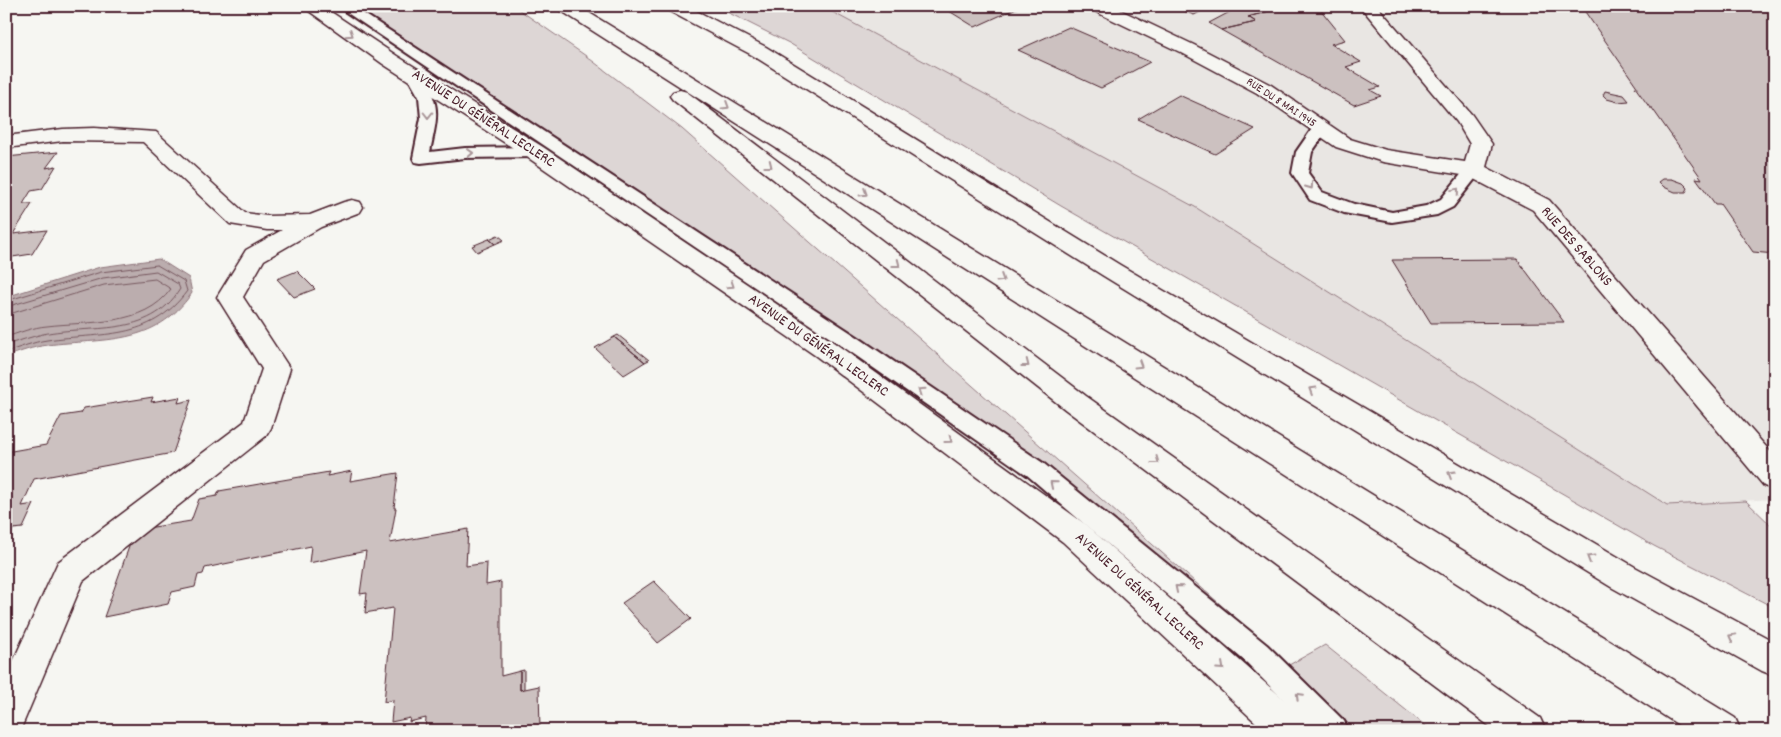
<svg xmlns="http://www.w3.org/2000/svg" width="1781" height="737" font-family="Dekko,sans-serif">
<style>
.built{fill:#e9e6e3}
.green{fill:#ddd6d5;stroke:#947a80}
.water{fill:#bbadae;stroke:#8e747a}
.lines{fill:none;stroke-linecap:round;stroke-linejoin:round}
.shore{stroke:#77585f;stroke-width:1}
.building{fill:#ccc1c0;stroke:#4a1f2b}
.lane-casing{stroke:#4a1f2b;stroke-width:4}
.street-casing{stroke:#4a1f2b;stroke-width:3}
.secondary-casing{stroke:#4a1f2b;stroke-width:3}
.highway-casing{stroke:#4a1f2b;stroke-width:3}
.lane{fill:#f6f6f2;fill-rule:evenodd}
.street{fill:#f6f6f2;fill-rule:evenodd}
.secondary{fill:#f6f6f2;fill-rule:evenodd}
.highway{fill:#f6f6f2;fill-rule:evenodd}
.oneway{stroke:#a99598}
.labels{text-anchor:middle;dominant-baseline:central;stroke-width:4.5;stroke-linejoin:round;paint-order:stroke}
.far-street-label{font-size:12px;fill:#4a1f2b;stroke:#f6f6f2}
.street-label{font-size:15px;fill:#4a1f2b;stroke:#f6f6f2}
</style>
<rect width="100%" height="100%" fill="#f6f6f2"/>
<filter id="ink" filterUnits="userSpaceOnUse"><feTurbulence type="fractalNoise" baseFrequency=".02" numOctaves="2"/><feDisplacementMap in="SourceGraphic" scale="10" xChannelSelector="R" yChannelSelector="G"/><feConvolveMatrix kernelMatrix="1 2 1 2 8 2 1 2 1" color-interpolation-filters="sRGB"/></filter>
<g filter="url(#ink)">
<!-- built -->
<path class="built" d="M820,6H1775V499L1667,505Z"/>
<!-- green -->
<path class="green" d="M352,6H513L518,9L586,56L682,129L1289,665L1325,645L1432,731H1356L1289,666L986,427Z
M715,6H821L1195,207L1667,505L1746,501L1775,529V608L1654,546L1061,206L789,43Z"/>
<!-- water -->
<path class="water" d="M159,259L189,278L192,293C154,347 104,338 47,345C33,347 19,352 6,357V297L100,267Z"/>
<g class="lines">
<!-- shore -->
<path class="shore" d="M6,301L101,272L157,265L184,281L187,291C149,342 102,332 47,340C33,342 19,348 6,352
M6,307L103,278L156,271L178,284L180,289C149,339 91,324 43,334C31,337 18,341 6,345
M6,315L104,285L155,279L171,289C144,327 88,321 47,326C33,327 19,333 6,337"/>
</g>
<!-- building -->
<path class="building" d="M941,6H1021L975,27Z
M1171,6H1212L1194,15Z
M1241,6H1265L1262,7L1269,11L1248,17L1256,22L1221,30L1209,23Z
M1265,6H1315L1320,9L1345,40L1331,44L1361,62L1346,67L1380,87L1370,90L1381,96L1354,105L1221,30L1256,22L1248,17L1269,11L1262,7Z
M1581,6H1775V254L1753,252L1720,204H1715L1696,178L1702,179L1652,108H1650L1635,87L1638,88Z
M1069,27L1150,62L1101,88L1018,50Z
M1605,91L1624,95L1629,101L1618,102L1607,99L1603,95Z
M1179,95L1255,129L1215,154L1138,119Z
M58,152L46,168L56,166L42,189L31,191L23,204H32L13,234L47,230L32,254L6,258V157Z
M1663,179H1672L1683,183L1688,188L1686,192H1675L1664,187L1659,182Z
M498,235L504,240L495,244L489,239Z
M489,239L495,244L477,252L472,246Z
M1517,259L1564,322L1431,323L1392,260Z
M297,271L315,289L294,297L277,279Z
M618,335L649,360L645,362L614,337Z
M614,337L645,362L624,375L595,348Z
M153,397L151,402L180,397L178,403L191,400L173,453L34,479L22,506L34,504L23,528L13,529L6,544V452L46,445L61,416L81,413L84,408Z
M352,471L350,481L398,473L394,508H396L390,543L468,529L466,566L487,563L486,585L501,582V676L520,671V690L539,686L540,731H425L426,718L409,722L410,718L391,722L393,700L384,702L393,608L365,613L367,593L360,594L366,551L309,563L311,546L205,568L203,574L198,575L195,587L172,592L168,604L104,617L135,530L191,521L199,499L217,496L219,491L329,472L327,476Z
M654,581L691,619L658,643L622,603Z
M524,670V689L520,690V671Z"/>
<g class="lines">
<defs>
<path id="lane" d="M337,6H352L859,338L1043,463L1267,645L1344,721L1349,731H1314L1247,663L1027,475L845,348Z
M413,70L418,71C442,105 438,113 430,152L465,148L535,147L541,149L543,152L541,155L535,157L465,158L421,163L415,162L413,158L421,118L419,97L406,74L408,71Z
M1320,124L1326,126L1328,129L1312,152L1308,173L1322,192L1354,204L1392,212L1426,206L1441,199L1468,166H1480L1482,170L1453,207L1437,215L1392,222L1344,213L1310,200L1292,173L1296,152L1314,126Z"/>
<path id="street" d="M1090,6H1112L1194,45L1271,85L1350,139L1386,150L1465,162L1470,144L1457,122L1360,6H1377L1472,115L1492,144L1486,167L1549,200L1775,457V490L1764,486L1533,210L1468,176L1383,162L1336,147L1257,93L1182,53L1092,10Z
M94,128L156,132L245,213L267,216L310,215L344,202L352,200L360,202L363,207L360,212L321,227L264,260L243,297L290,369L271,428L266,436L83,581L20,731H6V677L58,562L244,422L262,369L217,297L246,250L282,230H267L230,224L143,142L63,141L6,148V136L63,129Z"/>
<path id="secondary" d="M302,6H322L397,56L543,147L836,344L1085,524L1305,718L1311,731H1265L1063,542L816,356L527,157L383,64Z"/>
<path id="highway" d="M558,6H578L1735,718L1741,731H1688L560,10Z
M665,6H687L766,47L1120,265L1635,567L1775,642V676L1762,671L1611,587L1102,275L752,55L667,10Z
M680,90L687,92L1086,396L1540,718L1546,731H1496L1066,410L673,100L670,96L673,92Z"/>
</defs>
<!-- lane casing -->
<use href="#lane" class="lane-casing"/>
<!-- street casing -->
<use href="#street" class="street-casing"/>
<!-- secondary casing -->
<use href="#secondary" class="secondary-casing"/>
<!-- highway casing -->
<use href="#highway" class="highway-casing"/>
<!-- lane -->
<use href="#lane" class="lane"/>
<!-- street -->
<use href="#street" class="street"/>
<!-- secondary -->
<use href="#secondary" class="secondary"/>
<!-- highway -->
<use href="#highway" class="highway"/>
</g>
<!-- one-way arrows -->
<defs><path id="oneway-chevron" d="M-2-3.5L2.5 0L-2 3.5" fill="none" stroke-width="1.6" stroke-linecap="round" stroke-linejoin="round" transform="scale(1.25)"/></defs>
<g class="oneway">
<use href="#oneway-chevron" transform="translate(350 34) rotate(34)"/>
<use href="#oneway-chevron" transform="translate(726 106) rotate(32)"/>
<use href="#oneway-chevron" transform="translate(428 115) rotate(90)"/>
<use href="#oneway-chevron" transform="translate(470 153) rotate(-2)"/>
<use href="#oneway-chevron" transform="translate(769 165) rotate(38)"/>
<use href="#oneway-chevron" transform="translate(1310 186) rotate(55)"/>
<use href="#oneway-chevron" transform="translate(1456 191) rotate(-50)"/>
<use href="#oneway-chevron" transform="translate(864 193) rotate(32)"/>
<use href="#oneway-chevron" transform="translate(897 264) rotate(38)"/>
<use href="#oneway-chevron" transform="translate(1001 279) rotate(32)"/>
<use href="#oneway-chevron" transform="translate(731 285) rotate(34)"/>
<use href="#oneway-chevron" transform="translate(1026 364) rotate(38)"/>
<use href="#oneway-chevron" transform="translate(1139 365) rotate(32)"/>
<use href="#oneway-chevron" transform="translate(1312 390) rotate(-149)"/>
<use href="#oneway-chevron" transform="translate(921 391) rotate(-146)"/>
<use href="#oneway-chevron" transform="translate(949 440) rotate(36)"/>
<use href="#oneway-chevron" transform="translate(1156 461) rotate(36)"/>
<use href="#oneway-chevron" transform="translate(1451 474) rotate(-149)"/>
<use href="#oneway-chevron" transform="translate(1053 484) rotate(-140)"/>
<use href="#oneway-chevron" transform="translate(1590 558) rotate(-149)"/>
<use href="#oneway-chevron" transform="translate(1178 588) rotate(-140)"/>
<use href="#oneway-chevron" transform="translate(1732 637) rotate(-151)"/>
<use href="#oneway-chevron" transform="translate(1221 667) rotate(42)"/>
<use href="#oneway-chevron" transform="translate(1299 696) rotate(-135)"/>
</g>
</g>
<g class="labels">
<!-- far-street labels -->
<g class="far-street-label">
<text transform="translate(1281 103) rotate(33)">RUE DU 8 MAI 1945</text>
</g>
<!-- street labels -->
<g class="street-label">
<text transform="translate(483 119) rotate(33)">AVENUE DU GÉNÉRAL LECLERC</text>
<text transform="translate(1576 247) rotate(49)">RUE DES SABLONS</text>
<text transform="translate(818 346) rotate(35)">AVENUE DU GÉNÉRAL LECLERC</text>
<text transform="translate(1139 592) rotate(42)">AVENUE DU GÉNÉRAL LECLERC</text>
</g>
</g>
<!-- margin -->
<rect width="1781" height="737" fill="none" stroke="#f6f6f2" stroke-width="25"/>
<rect x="12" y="12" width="1756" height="712" fill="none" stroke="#4a1f2b" stroke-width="2" filter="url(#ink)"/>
</svg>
